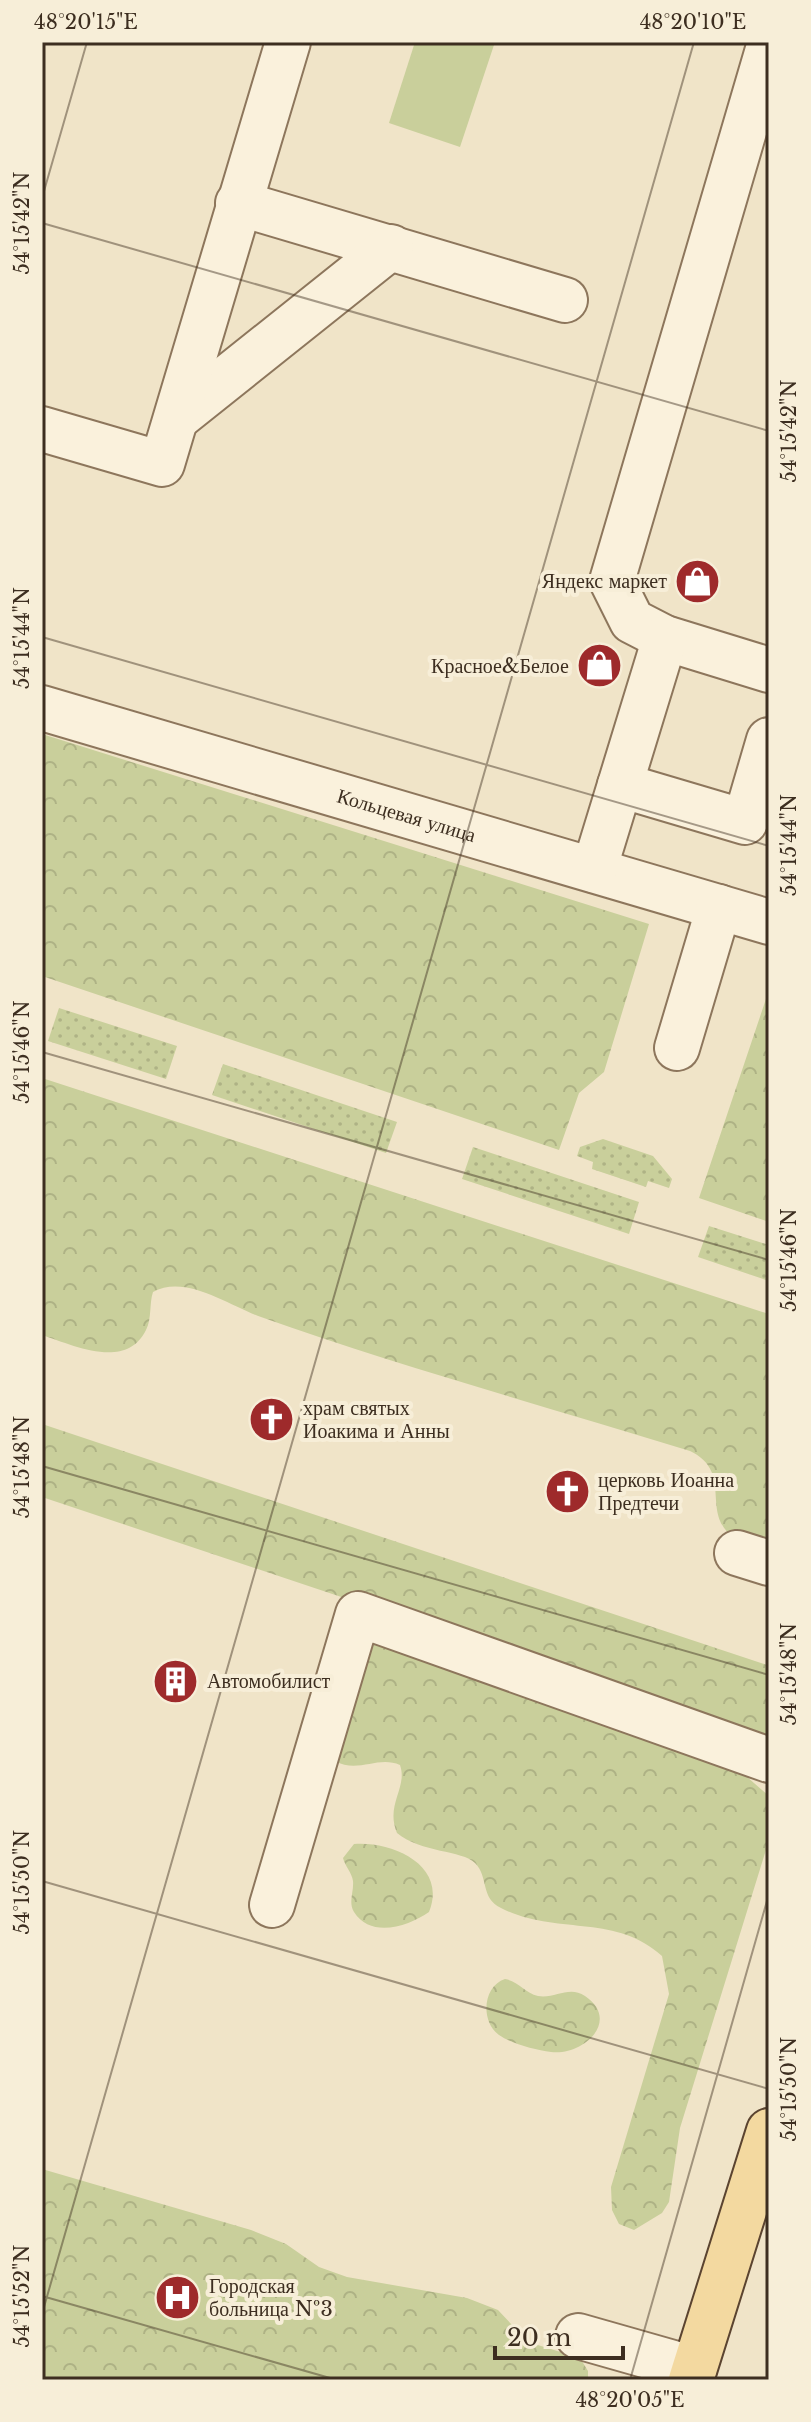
<svg xmlns="http://www.w3.org/2000/svg" width="811" height="2422" font-family="'Libre Baskerville',serif">
<style>
.green{fill:url(#green-dots)}
.forest{fill:url(#forest-crowns)}
.pitch{fill:#c9cf9b}
.lines{fill:none;stroke-linecap:round;stroke-linejoin:round}
.minor-casing{stroke:#8d765c;stroke-width:48}
.major-casing{stroke:#5b4430;stroke-width:48}
.minor{stroke:#faf1dc;stroke-width:44}
.major{stroke:#f3d9a0;stroke-width:44}
.ticks{fill:none;stroke:#3d2e20;stroke-width:2;stroke-opacity:0.45}
.labels{text-anchor:middle;dominant-baseline:central;stroke-width:8;stroke-linejoin:round;paint-order:stroke}
.poi-label{font-size:20px;fill:#3d2e20;stroke:#f7eed8;text-anchor:start}
.street-label{font-size:20px;fill:#3d2e20;stroke:#f7eed8}
.neatline{fill:none;stroke:#3d2e20;stroke-width:3}
.ticks-label{font-size:20px;text-anchor:middle;fill:#3d2e20}
</style>
<defs>
<pattern id="green-dots" width="8" height="8" patternUnits="userSpaceOnUse" patternTransform="scale(2)"><rect width="8" height="8" fill="#c9cf9b"/><path d="M2 2h.1M6 6h.1" fill="none" stroke="#aeb285" stroke-width="1.8" stroke-linecap="round"/></pattern>
<pattern id="forest-crowns" width="20" height="18" patternUnits="userSpaceOnUse" patternTransform="scale(2)"><rect width="20" height="18" fill="#c9cf9b"/><path d="M2 6a3 3 0 1 1 6 0M12 15a3 3 0 1 1 6 0" fill="none" stroke="#aeb285"/></pattern>
</defs>
<rect width="100%" height="100%" fill="#f0e4c8"/>
<!-- green -->
<path class="green" d="M59,1008L177,1046L166,1079L48,1041Z
M223,1064L397,1122L386,1153L212,1095Z
M603,1139L653,1156L672,1179L669,1188L648,1181L646,1187L592,1169L593,1162L577,1156L580,1147Z
M473,1147L639,1202L629,1234L462,1179Z
M709,1226L769,1245V1281L698,1257Z"/>
<!-- forest -->
<path class="forest" d="M42,734L649,924L604,1072L579,1093L559,1150L42,976Z
M769,990V1222L699,1198Z
M42,1078L769,1314V1550C758,1546 743,1544 733,1537C700,1512 734,1472 690,1451C548,1407 402,1367 261,1317C229,1306 186,1274 153,1292C149,1304 152,1318 146,1330C126,1371 73,1345 42,1335Z
M42,1424L767,1665L769,1740L42,1497Z
M367,1642H377L739,1770L769,1796V1840L680,2128L669,2202L662,2213L634,2230L619,2224L612,2210L611,2187L669,1994L662,1956C615,1913 556,1936 501,1908C480,1898 489,1877 475,1863C462,1850 421,1853 397,1833C385,1804 408,1788 400,1765C378,1755 358,1774 335,1761Z
M354,1844C392,1841 448,1865 429,1912C409,1926 371,1939 354,1912C348,1902 354,1892 353,1881C352,1873 345,1866 343,1858Z
M505,1979C518,1981 525,1993 538,1996C555,1999 569,1985 585,1996C621,2020 584,2056 551,2052C535,2050 512,2044 499,2035C480,2021 483,1986 505,1979Z
M42,2169L251,2230L286,2244L319,2267L347,2277L467,2298L498,2310L528,2342L580,2358L588,2371V2380H42Z"/>
<!-- pitch -->
<path class="pitch" d="M415,42H495L460,147L389,123Z"/>
<g class="lines">
<defs>
<g id="minor">
<path d="M769,46L612,581L632,621L665,638L769,670"/>
<path d="M238,203L565,300"/>
<path d="M178,417L391,247"/>
<path d="M42,429L162,464L288,42"/>
<path id="s1" d="M42,708L769,922"/>
<path d="M620,785L745,822L769,740"/>
<path d="M594,870L665,638"/>
<path d="M677,1048L719,907"/>
<path d="M737,1553L769,1563"/>
<path d="M272,1905L358,1614L769,1760"/>
<path d="M578,2336L694,2369"/>
</g>
<path id="major" d="M691,2380L769,2131"/>
</defs>
<!-- minor casing -->
<use href="#minor" class="minor-casing"/>
<!-- major casing -->
<use href="#major" class="major-casing"/>
<!-- minor -->
<use href="#minor" class="minor"/>
<!-- major -->
<use href="#major" class="major"/>
</g>
<!-- ticks -->
<path class="ticks" d="M42,198L87,42M42,223L769,431M42,637L769,846M42,1052L769,1260M42,1466L769,1675M42,1881L769,2089M42,2296L337,2380M42,2314L694,42M630,2380L769,1894"/>
<!-- icons -->
<defs>
<symbol id="shop-disc" viewBox="-11 -11 22 22"><circle r="9.5" fill="#9e2a2b" stroke="#f7eed8"/><path d="M-5-2.5h2.3a2.7 3.5 0 0 1 5.4 0H5L5.5 6h-11ZM-1.5-2.5h3a1.5 2.3 0 0 0-3 0Z" fill="#fff"/></symbol>
<symbol id="church-disc" viewBox="-11 -11 22 22"><circle r="9.5" fill="#9e2a2b" stroke="#f7eed8"/><path d="M-1.2-6h2.4v3.5h3.3v2.4h-3.3V6h-2.4V-.1h-3.3v-2.4h3.3Z" fill="#fff"/></symbol>
<symbol id="building-disc" viewBox="-11 -11 22 22"><circle r="9.5" fill="#9e2a2b" stroke="#f7eed8"/><path d="M-4-6H4V6H1V3H-1V6H-4ZM-2.5-4.3h1.7v1.8h-1.7ZM.8-4.3h1.7v1.8H.8ZM-2.5-1h1.7V.8h-1.7ZM.8-1h1.7V.8H.8Z" fill="#fff"/></symbol>
<symbol id="hospital-disc" viewBox="-11 -11 22 22"><circle r="9.5" fill="#9e2a2b" stroke="#f7eed8"/><path d="M-5-5h3v3.5h4V-5h3V5h-3V1.5h-4V5h-3Z" fill="#fff"/></symbol>
</defs>
<g fill-rule="evenodd">
<use href="#shop-disc" x="672" y="556" width="51" height="51"/>
<use href="#shop-disc" x="574" y="640" width="51" height="51"/>
<use href="#church-disc" x="246" y="1394" width="51" height="51"/>
<use href="#church-disc" x="542" y="1466" width="51" height="51"/>
<use href="#building-disc" x="150" y="1656" width="51" height="51"/>
<use href="#hospital-disc" x="152" y="2272" width="51" height="51"/>
</g>
<g class="labels">
<!-- poi labels -->
<g class="poi-label">
<text x="667" y="581" text-anchor="end">Яндекс маркет</text>
<text x="569" y="666" text-anchor="end">Красное&amp;Белое</text>
<text x="303" y="1408">храм святых<tspan x="303" dy="23">Иоакима и Анны</tspan></text>
<text x="598" y="1480">церковь Иоанна<tspan x="598" dy="23">Предтечи</tspan></text>
<text x="207" y="1681">Автомобилист</text>
<text x="209" y="2286">Городская<tspan x="209" dy="23">больница №3</tspan></text>
</g>
<!-- street labels -->
<g class="street-label">
<text stroke="none"><textPath href="#s1" startOffset="380">Кольцевая улица</textPath></text>
</g>
</g>
<!-- border -->
<rect width="811" height="2422" fill="none" stroke="#f7eed8" stroke-width="88"/>
<!-- scale -->
<path d="M495 2346v12h128v-12" fill="none" stroke="#3d2e20" stroke-width="4"/>
<text x="507" y="2346" font-size="24" fill="#3d2e20" stroke="#f7eed8" stroke-width="6" paint-order="stroke">20 m</text>
<rect x="44" y="44" width="723" height="2334" class="neatline"/>
<g class="ticks-label">
<text x="86" y="29">48°20'15"E</text>
<text x="693" y="29">48°20'10"E</text>
<text transform="translate(22 223) rotate(-90)" y="7">54°15'42"N</text>
<text transform="translate(789 431) rotate(-90)" y="7">54°15'42"N</text>
<text transform="translate(22 638) rotate(-90)" y="7">54°15'44"N</text>
<text transform="translate(789 845) rotate(-90)" y="7">54°15'44"N</text>
<text transform="translate(22 1052) rotate(-90)" y="7">54°15'46"N</text>
<text transform="translate(789 1260) rotate(-90)" y="7">54°15'46"N</text>
<text transform="translate(22 1467) rotate(-90)" y="7">54°15'48"N</text>
<text transform="translate(789 1674) rotate(-90)" y="7">54°15'48"N</text>
<text transform="translate(22 1882) rotate(-90)" y="7">54°15'50"N</text>
<text transform="translate(789 2089) rotate(-90)" y="7">54°15'50"N</text>
<text transform="translate(22 2296) rotate(-90)" y="7">54°15'52"N</text>
<text x="630" y="2407">48°20'05"E</text>
</g>
</svg>
